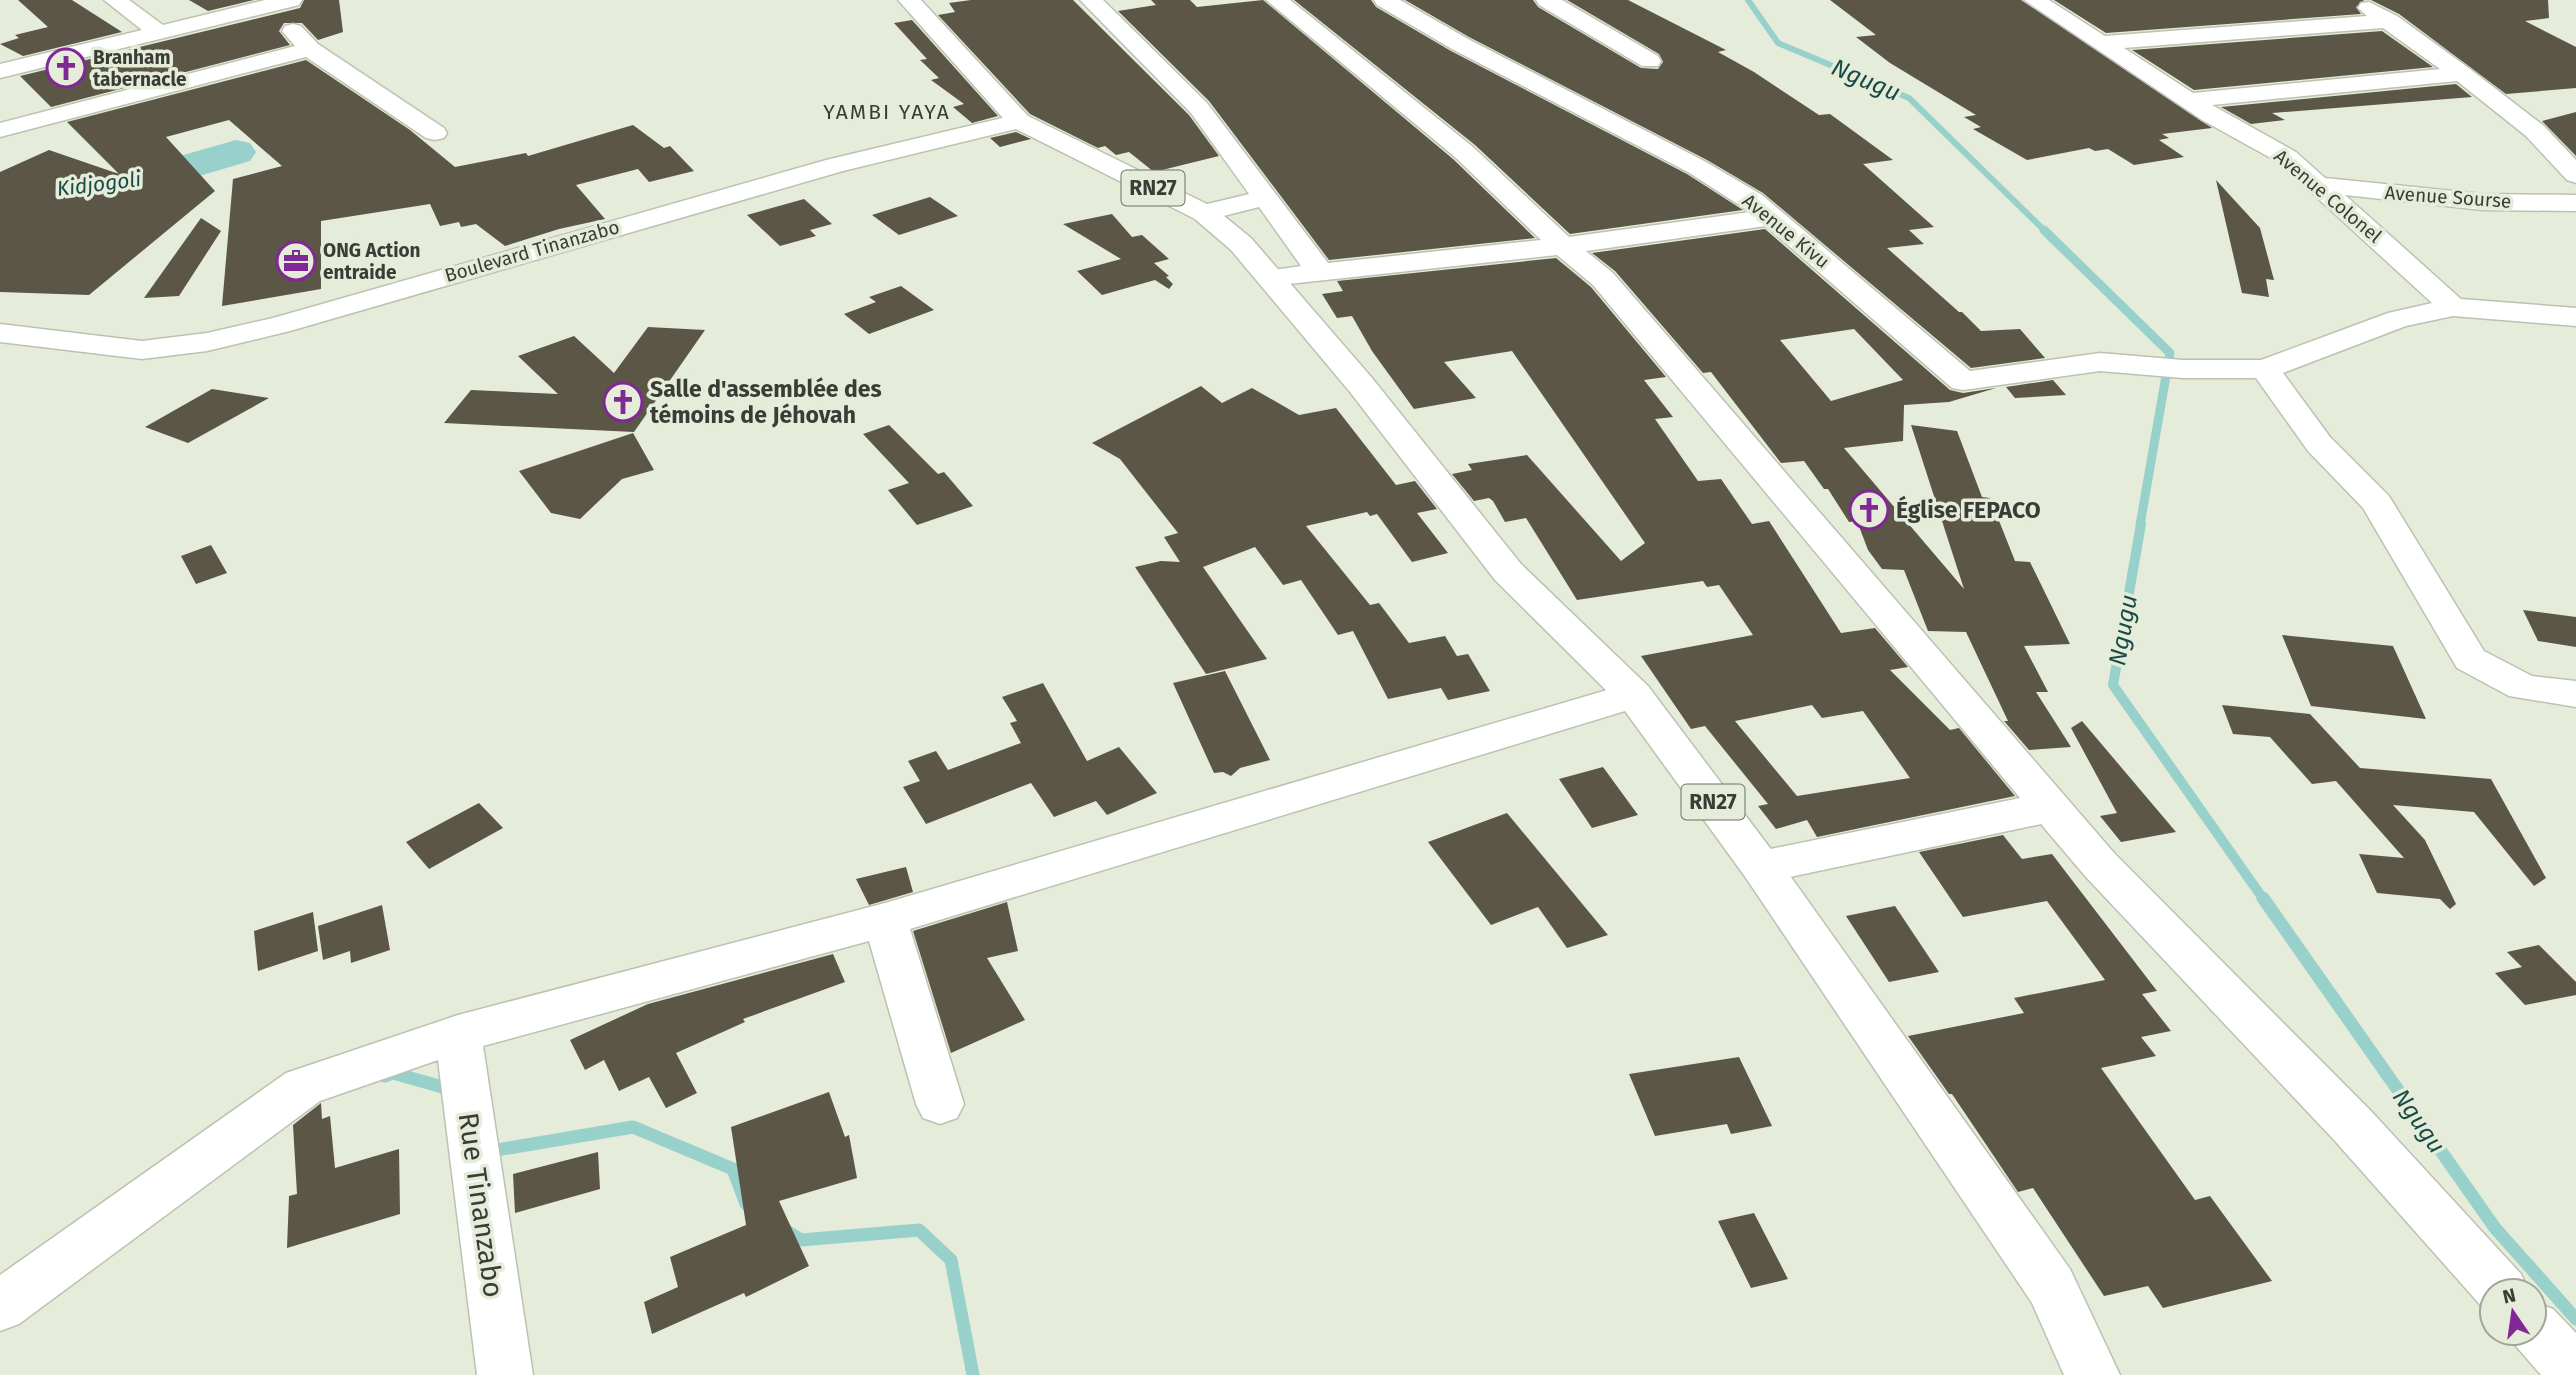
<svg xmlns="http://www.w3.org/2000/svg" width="2576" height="1375" font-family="'Fira Sans',sans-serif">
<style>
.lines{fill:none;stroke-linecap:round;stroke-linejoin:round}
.stream-far3{stroke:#98d0cb;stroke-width:6}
.stream-far2{stroke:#98d0cb;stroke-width:9}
.stream-far1{stroke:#98d0cb;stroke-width:10}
.stream{stroke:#98d0cb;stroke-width:13}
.river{fill:#98d0cb;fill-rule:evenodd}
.building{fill:#5c5647;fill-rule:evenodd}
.minor-casing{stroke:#bcc2b1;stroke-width:3}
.major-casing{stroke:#bcc2b1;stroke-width:3}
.minor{fill:#fff;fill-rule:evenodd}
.major{fill:#fff;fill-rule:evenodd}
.labels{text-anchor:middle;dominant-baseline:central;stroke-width:7;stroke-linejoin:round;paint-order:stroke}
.far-poi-label{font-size:19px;font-weight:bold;fill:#3a3d36;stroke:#e5ecda;text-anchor:start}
.far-street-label{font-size:19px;fill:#3a3d36;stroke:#e5ecda}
.far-quarter-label{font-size:21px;letter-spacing:2px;fill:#3a3d36;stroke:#e5ecda}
.far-water-label{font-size:21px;font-style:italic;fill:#184a46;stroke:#e5ecda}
.shield{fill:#e5ecda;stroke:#6d7267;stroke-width:2}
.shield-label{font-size:21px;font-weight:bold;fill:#3a3d36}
.poi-label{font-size:23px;font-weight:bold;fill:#3a3d36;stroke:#e5ecda;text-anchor:start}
.water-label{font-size:24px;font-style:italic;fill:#184a46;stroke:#e5ecda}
.near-street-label{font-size:28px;fill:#3a3d36;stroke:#e5ecda}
</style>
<rect width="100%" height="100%" fill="#e5ecda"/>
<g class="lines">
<!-- stream-far3 -->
<path class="stream-far3" d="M1748,0L1778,43L1909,98L2046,232"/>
<!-- stream-far2 -->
<path class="stream-far2" d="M2044,230L2170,353L2140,525"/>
<!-- stream-far1 -->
<path class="stream-far1" d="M2141,524L2113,685L2264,900"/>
<!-- stream -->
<path class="stream" d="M2263,898L2495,1228L2576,1319
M385,1076L393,1073L453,1090
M485,1152L633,1127L733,1169L746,1204
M785,1230L801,1240L919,1230L951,1260L973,1375"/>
<!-- river -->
<path class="river" d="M236,140L250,143L256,152L250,161L142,193L127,197L24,205L0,201V175L24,179L124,172Z"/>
</g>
<!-- building -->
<path class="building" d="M18,0H72L122,32L23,56L0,44L19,38L15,35L48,27Z
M189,0H254L208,11Z
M304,0H339L343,32L318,40L302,23H284L279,31L290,45L51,107L20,76L300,8Z
M971,0H1073L1189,115L1219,156L1154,172L1129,152L1116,155L1105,146L1098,148L1030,114L938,15L955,12L949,3Z
M1151,0H1190L1197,7L1263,0L1453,159L1535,238L1329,260L1209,101L1118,11L1156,5Z
M1294,0H1371L1376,7L1451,51L1687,174L1743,210L1570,234L1475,145Z
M1405,0H1533L1538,7L1641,68L1658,69L1663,62L1659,54L1567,0H1628L1726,50L1718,52L1754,72L1819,115L1830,114L1893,160L1863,164L1934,227L1909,230L1924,244L1887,248L1959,312H1962L1981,331L2020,329L2045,358L1971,368L1763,193L1707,160L1469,37Z
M1830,0H2021L2212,128L2162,134L2169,138L2159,140L2184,157L2134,165L2108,149L2095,151L2089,148L2027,160L1973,129L1981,127L1964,117L1976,115L1890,63L1856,37L1876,35Z
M2054,0H2364L2356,7L2361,14L2106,33Z
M2371,0H2548L2549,18L2525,21L2576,47V88L2506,94L2399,14Z
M912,20L998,116L972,123L953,107L964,104L931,80L939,78L920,60L927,59L894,23Z
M2382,31L2433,67L2194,90L2132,50Z
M306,60L410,130L455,167L526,153L528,156L633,125L664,148L670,146L694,171L649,182L638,169L576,185L605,219L559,229L505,246L476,224L461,227L459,222L440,226L430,204L321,221V289L222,306L233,179L282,166L229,120L166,137L215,191L89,295L0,292V172L49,150L119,174L67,122Z
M2456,84L2472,97L2272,113L2285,120L2251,124L2221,107Z
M2576,112V156L2542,121Z
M1016,132L1031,139L1000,147L990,138Z
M2216,180L2260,228L2274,280L2266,279L2269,297L2242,293Z
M930,197L958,216L899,235L872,215Z
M804,199L832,224L810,230L816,236L780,246L747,215Z
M1112,214L1132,237L1142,235L1169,259L1154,263L1169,276L1166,277L1173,284L1169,289L1155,280L1102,295L1077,271L1121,259L1063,224Z
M201,218L221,231L179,296L144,298Z
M1765,229L1950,390L1963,393L1996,388L1949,402L1904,405L1903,441L1844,448L1964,589L1911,425L1957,431L1982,497L1990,498L2015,561L2030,562L2070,644L2024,646L2048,692H2036L2071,747L2029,750L2004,721H2008L1966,632L1928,631L1904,570L1882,569L1868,550L1857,521L1849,522L1828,489H1824L1804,461L1781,463L1711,372L1703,373L1615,271L1592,253ZM1854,329L1903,380L1831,401L1780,340Z
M1556,258L1591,287L1666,377L1644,380L1673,417L1655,419L1698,481L1721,479L1752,524L1769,521L1841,633L1875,628L1908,667L1890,670L1950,730L1959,728L2015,796L1817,837L1807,820L1776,829L1758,806L1768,804L1705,726L1691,729L1641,656L1753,635L1719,585L1707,587L1703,581L1577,600L1526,518L1505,522L1493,501L1489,498L1474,501L1452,474L1472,470L1468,464L1527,455L1621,561L1645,543L1512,351L1444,362L1476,398L1414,409L1372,351L1352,316L1337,318L1322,294L1343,291L1337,281ZM1812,705L1822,718L1863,711L1910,778L1797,796L1735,721Z
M901,286L934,310L869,334L844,314L876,302L869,297Z
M648,327L705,330L634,432L444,423L471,390L558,394L518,356L574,336L614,373Z
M2053,380L2066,395L2015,398L2006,387Z
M1201,386L1222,403L1252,388L1299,415L1336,408L1396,485L1415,481L1437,509L1417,513L1448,553L1412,562L1377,514L1370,516L1367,512L1306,526L1370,605L1379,603L1409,643L1445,636L1457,656L1468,654L1490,691L1448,700L1441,688L1388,699L1353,631L1338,635L1301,580L1283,585L1255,547L1203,567L1267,659L1206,674L1135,567L1161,561L1180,562L1164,537L1178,533L1120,459L1092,443Z
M212,389L269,398L188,443L145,427Z
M889,425L938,474L944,472L973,506L917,525L888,490L909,483L863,434Z
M633,433L654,470L622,479L580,519L551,513L519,471Z
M211,545L227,573L196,584L181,556Z
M2523,610L2576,617V647L2538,641Z
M2282,635L2393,646L2426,719L2311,706Z
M1225,671L1270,760L1240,768L1231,776L1223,772L1214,773L1173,683Z
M1043,683L1087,761L1119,747L1157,793L1107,815L1096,801L1054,817L1031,783L926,824L903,787L920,781L908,761L936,751L948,770L1021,743L1010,723L1017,721L1002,697Z
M2222,705L2310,714L2360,768L2491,779L2546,878L2534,886L2474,812L2393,805L2425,840L2456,904L2450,909L2440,899L2377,893L2359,854L2404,858L2336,781L2312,784L2270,737L2233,734Z
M2082,721L2176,832L2121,842L2100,816L2117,813L2071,728Z
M1603,767L1638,815L1592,828L1559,779Z
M479,803L503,828L429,869L406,842Z
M1507,813L1608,935L1567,948L1538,907L1491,925L1428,842Z
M2003,835L2022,859L2052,854L2157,991L2142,994L2171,1031L2141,1037L2156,1056L2101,1068L2195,1200L2210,1196L2272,1281L2163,1308L2148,1286L2104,1296L2033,1188L2018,1192L1952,1094H1949L1908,1036L2024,1013L2014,998L2105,980L2047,901L1963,917L1919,852Z
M906,867L913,892L869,905L856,879Z
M1007,902L1018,951L987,958L1025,1020L951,1053L913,931Z
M382,905L390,950L351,963L350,951L323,960L318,926Z
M1895,906L1939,972L1889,982L1846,916Z
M313,912L318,951L258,971L254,931Z
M2539,945L2576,982V995L2525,1005L2495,973L2522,967L2507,952Z
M833,954L845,982L743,1019L745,1022L676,1053L697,1093L666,1108L649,1077L619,1091L604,1060L585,1070L570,1040L648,1004Z
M1739,1057L1772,1126L1731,1134L1727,1124L1655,1136L1629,1074Z
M829,1092L845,1137L849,1135L857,1178L779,1201L809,1266L746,1297L744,1293L652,1334L644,1302L678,1287L670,1257L746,1225L731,1127Z
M321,1103L322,1119L330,1116L335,1168L399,1149L400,1214L287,1248L289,1196L297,1194L293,1125Z
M598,1152L600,1189L515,1213L513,1174Z
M1754,1213L1788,1279L1751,1288L1718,1221Z"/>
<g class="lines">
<defs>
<path id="minor" d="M104,0H129L163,25L265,0H302L299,5L0,78V64L142,30Z
M1080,0H1103L1207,103L1328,263L1541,240L1455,157L1266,0H1290L1473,147L1569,237L1750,212L1688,172L1452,49L1377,5L1374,0H1400L1468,39L1706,162L1762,195L1970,371L2100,353L2183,360H2261L2388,313L2432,303L2278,162L2202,120L2024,0H2049L2105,36L2367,16L2358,8L2361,3L2369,2L2397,16L2470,69L2544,126L2576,160V183L2567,180L2526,136L2457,81L2212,105L2296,152L2325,178L2483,194L2576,195V211L2483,210L2345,195L2461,299L2576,308V326L2453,316L2406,326L2283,373L2330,437L2389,496L2484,651L2532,676L2576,681V707L2509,696L2457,668L2363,508L2308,451L2256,378H2183L2100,371L1963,390L1952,388L1766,226L1586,251L1613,273L2115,854L2371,1111L2521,1274L2529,1291H2492V1312L2483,1308L2335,1141L2085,876L2041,824L1761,883L1746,878L1739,867L1746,856L1761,851L2020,798L1593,285L1557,255L1270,286L1260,284L1256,278L1260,272L1301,266L1259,207L1204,221L1195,219L1191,213L1195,207L1249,194L1191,113ZM2383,28L2440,69L2193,93L2124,48Z
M1536,0H1562L1658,56L1661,61L1658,66H1642L1539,5Z
M293,24L301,26L318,44L444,128L447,133L444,138L435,140L426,138L306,57L0,137V123L295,46L282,31L285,26Z
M1019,114L1028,116L1031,121L1028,126L843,171L290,331L207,351L142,359L0,342V324L142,341L207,333L273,318L826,160Z
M1634,682L1648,686L1653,695L1648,704L910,929L964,1104L957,1118L940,1124L923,1118L916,1104L869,941L483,1046L533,1375H477L438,1060L320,1101L19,1324L0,1331V1275L286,1073L458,1015L885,903Z
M2534,1302L2553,1309L2576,1333V1375H2541L2515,1345L2509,1333H2534Z"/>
<path id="major" d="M898,0H921L1028,116L1213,207L1251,238L1372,378L1521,564L1648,686L1776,856L2070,1269L2120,1375H2064L2032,1303L1746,878L1620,704L1495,580L1350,392L1231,250L1195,219L1010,126Z"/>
</defs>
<!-- minor casing -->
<use href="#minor" class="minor-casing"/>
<!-- major casing -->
<use href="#major" class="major-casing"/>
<!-- minor -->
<use href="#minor" class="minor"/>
<!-- major -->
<use href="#major" class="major"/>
</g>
<!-- icons -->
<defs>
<symbol id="church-ring" viewBox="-11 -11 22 22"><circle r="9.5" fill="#e5ecda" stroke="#802896" stroke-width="1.5"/><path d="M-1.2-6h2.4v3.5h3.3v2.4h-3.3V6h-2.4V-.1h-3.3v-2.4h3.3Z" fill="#802896"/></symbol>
<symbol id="office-ring" viewBox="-11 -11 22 22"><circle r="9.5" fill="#e5ecda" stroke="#802896" stroke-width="1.5"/><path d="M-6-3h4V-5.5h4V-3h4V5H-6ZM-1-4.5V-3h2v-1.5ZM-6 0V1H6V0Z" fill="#802896"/></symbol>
</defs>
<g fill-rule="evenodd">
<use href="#church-ring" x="44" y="46" width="44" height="44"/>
<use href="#office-ring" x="274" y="239" width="44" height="44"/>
<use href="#church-ring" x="601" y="380" width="44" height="44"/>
<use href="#church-ring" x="1847" y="488" width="44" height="44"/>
</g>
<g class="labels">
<!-- far-poi labels -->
<g class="far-poi-label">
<text x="93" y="57">Branham<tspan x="93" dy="22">tabernacle</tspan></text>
<text x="323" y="250">ONG Action<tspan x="323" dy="22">entraide</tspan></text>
</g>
<!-- far-street labels -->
<g class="far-street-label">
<text transform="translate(2328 196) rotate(40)">Avenue Colonel</text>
<text transform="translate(2448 197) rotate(4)">Avenue Sourse</text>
<text transform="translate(1786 231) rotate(39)">Avenue Kivu</text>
<text transform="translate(532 251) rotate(-16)">Boulevard Tinanzabo</text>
</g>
<!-- far-quarter labels -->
<g class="far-quarter-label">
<text x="887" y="112">YAMBI YAYA</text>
</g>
<!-- far-water labels -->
<g class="far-water-label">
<text transform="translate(99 184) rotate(-7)">Kidjogoli</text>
</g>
<!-- shield labels -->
<g class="shield">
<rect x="1121.5" y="170.5" width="63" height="35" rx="5"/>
<rect x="1681.5" y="784.5" width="63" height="35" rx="5"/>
</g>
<g class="shield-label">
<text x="1153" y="188">RN27</text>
<text x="1713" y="802">RN27</text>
</g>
<!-- poi labels -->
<g class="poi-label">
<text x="650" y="389">Salle d'assemblée des<tspan x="650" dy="26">témoins de Jéhovah</tspan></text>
<text x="1896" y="510">Église FEPACO</text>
</g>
<!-- water labels -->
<g class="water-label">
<text transform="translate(1866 80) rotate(23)">Ngugu</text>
<text transform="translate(2123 630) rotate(-80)">Ngugu</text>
<text transform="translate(2419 1121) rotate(55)">Ngugu</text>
</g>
<!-- near-street labels -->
<g class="near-street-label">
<text transform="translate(481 1205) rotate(82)">Rue Tinanzabo</text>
</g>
</g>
<!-- north arrow -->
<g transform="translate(2513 1312) rotate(347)"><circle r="33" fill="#e5ecda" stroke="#a1a698" stroke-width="2"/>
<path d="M0-5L12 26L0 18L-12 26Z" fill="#802896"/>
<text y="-10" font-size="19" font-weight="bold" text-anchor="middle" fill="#3a3d36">N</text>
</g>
</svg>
